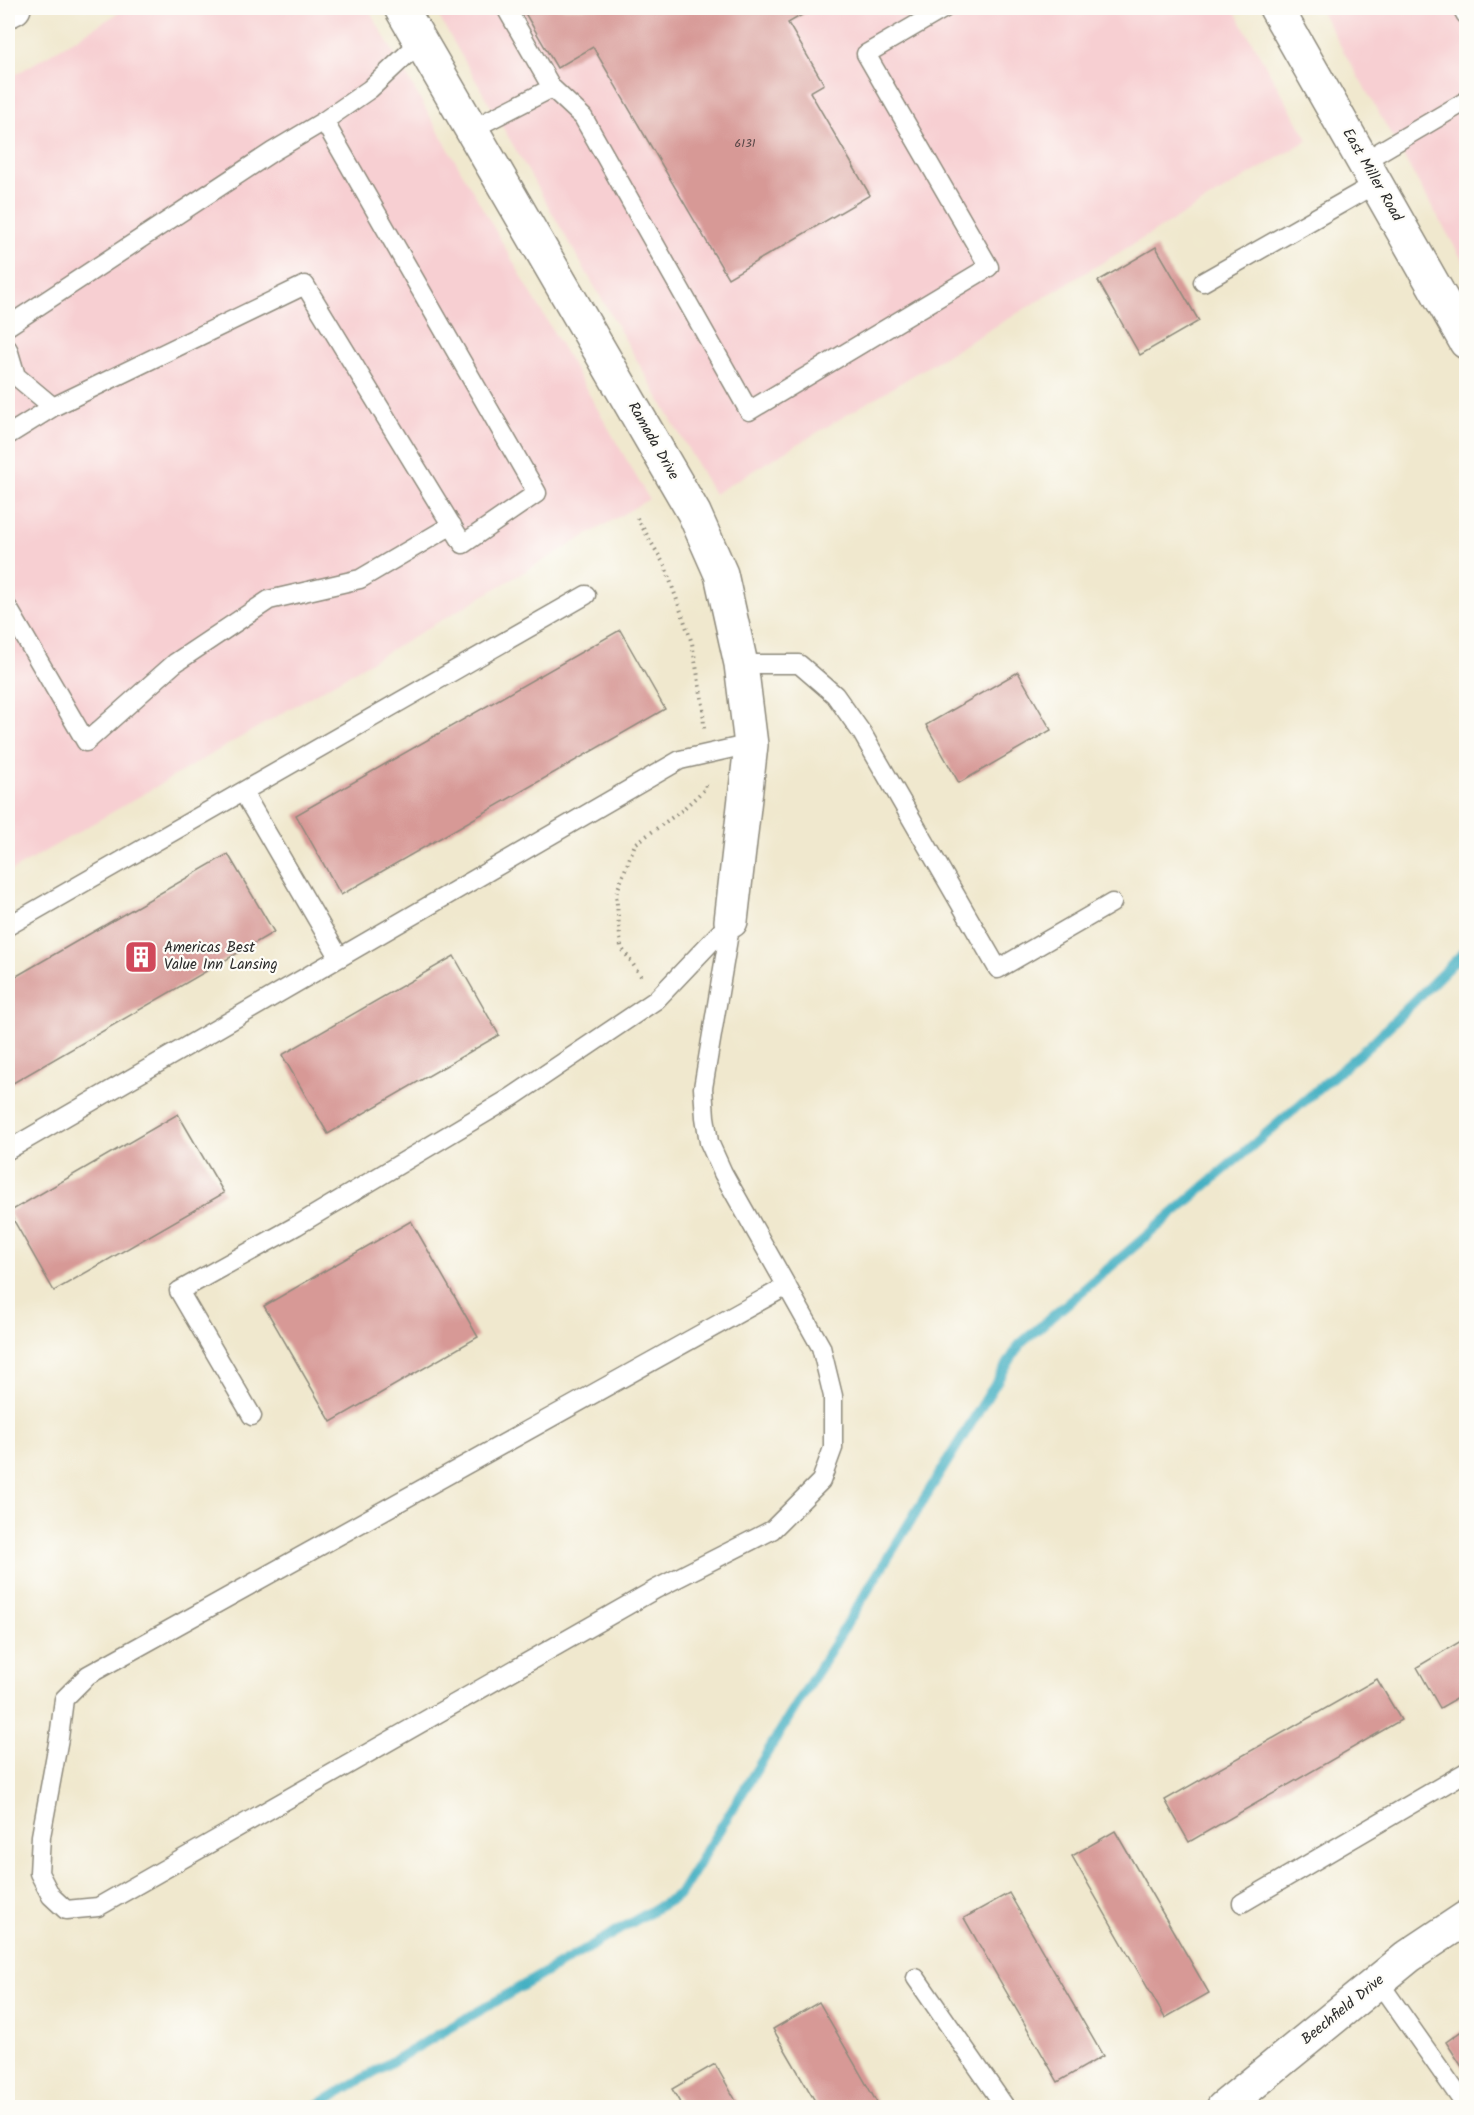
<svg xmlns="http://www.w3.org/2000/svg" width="1474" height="2115" font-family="Kalam,sans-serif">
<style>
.built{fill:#f7cfd2}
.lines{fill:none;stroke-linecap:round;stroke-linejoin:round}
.stream{stroke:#45b0c3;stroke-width:10}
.building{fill:#d79996}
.lane-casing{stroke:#8e8a7c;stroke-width:21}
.street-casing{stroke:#8e8a7c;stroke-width:36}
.secondary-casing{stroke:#8e8a7c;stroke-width:36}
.path{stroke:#8e8a7c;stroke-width:4;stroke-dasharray:1.5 4.5;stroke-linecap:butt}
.lane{stroke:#fff;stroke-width:18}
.street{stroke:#fff;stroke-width:33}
.secondary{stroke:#fff;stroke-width:33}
.labels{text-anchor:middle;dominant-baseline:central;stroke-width:4.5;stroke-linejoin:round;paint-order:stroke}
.number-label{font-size:12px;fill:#564646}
.street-label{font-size:15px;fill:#2b2b2b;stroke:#fdfcf7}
.poi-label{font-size:15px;fill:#2b2b2b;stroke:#fdfcf7;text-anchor:start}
</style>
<rect width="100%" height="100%" fill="#fdfcf7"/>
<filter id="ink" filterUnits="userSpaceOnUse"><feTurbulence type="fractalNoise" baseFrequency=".0167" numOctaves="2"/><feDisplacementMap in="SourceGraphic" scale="12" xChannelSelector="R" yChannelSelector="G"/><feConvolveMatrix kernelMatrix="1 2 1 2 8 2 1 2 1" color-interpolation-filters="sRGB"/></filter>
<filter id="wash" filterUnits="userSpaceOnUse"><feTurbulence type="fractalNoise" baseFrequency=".008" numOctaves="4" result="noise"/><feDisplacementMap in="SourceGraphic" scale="24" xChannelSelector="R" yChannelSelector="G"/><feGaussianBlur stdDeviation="1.35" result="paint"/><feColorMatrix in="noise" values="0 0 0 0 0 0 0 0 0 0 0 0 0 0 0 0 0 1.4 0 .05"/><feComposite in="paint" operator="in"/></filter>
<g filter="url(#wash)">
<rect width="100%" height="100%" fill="#f0e8ce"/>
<!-- built -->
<path class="built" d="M127,8H368L649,499L8,873V79Z
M434,8H1233L1308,140L714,494Z
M1319,8H1466V267L1464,263Z"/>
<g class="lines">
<!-- stream -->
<path class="stream" d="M312,2108L679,1895L1020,1344L1371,1044L1466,950"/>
</g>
<g id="blocks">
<!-- building -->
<path class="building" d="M522,8H814L788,23L824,84L810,92L870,195L728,278L593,47L557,68Z
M1156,247L1199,321L1140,355L1098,281Z
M620,630L665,709L341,895L296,815Z
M1018,672L1051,730L959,783L926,725Z
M228,854L274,932L8,1086V981Z
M454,956L499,1035L328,1134L282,1055Z
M178,1114L224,1193L54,1291L9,1212Z
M411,1221L478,1337L331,1422L264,1306Z
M1466,1638V1693L1440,1708L1417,1667Z
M1377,1679L1401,1720L1189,1842L1165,1800Z
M1115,1831L1209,1993L1165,2018L1072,1856Z
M1009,1893L1103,2056L1058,2082L964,1918Z
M819,2002L880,2108H819L773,2029Z
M1466,2028V2073L1446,2042Z
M715,2064L740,2108H683L672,2089Z"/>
</g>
</g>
<g filter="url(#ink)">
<use href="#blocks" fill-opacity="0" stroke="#8e8a7c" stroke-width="1.5"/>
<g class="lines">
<defs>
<path id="lane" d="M506,8L552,88
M1462,8L1466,15
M472,129L552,88L583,117L749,411L989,267L866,54L945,8
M1364,161L1466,101
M1203,282L1377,183
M8,326L272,152L324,121L370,89L420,42
M8,349L16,376L53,407L305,285L463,544L537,493L324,121
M8,435L53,407
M8,608L86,742L175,663L269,600L360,579L452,525
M741,664H799L835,695L862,733L998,969L1112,903
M243,792L339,957
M731,921L703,1088L705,1117L709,1142L723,1173L821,1347L833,1396V1448L821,1481L772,1530L656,1589L98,1907L66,1910L51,1896L39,1873L41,1836L59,1738L64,1699L88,1675L787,1286
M8,926L586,595
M8,1150L680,760L751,744
M252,1416L179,1291L296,1226L512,1097L656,1000L731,921
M1242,1903L1466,1772
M916,1978L1006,2108
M1378,1981L1466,2106"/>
<path id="street" d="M401,8L694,513L721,574L741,664L751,745L731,921
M1223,2108L1409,1956L1466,1918"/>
<path id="secondary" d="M1276,8L1466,342
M8,11L14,8"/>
</defs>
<!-- lane casing -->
<use href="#lane" class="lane-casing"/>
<!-- street casing -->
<use href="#street" class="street-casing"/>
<!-- secondary casing -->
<use href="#secondary" class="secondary-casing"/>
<!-- path -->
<path class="path" d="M637,518L665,566L692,643L703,705L704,729
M641,976L621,947L616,894L635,844L681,811L706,788L705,781"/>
<!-- lane -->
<use href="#lane" class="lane"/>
<!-- street -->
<use href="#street" class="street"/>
<!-- secondary -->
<use href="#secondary" class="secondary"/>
</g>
</g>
<!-- icons -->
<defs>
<symbol id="building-square" viewBox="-11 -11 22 22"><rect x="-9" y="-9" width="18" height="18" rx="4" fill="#d1495b" stroke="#fdfcf7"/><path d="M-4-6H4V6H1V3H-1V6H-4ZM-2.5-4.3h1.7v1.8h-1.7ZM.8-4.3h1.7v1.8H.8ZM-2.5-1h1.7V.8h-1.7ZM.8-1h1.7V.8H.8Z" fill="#fff"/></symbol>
</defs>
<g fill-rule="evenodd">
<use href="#building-square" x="122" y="938" width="38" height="38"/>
</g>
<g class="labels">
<!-- number labels -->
<g class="number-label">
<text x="745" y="143">6131</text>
</g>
<!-- street labels -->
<g class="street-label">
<text transform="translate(1372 175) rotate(60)">East Miller Road</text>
<text transform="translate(653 441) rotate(60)">Ramada Drive</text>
<text transform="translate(1343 2010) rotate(-39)">Beechfield Drive</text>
</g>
<!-- poi labels -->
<g class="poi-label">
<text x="164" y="948">Americas Best<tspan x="164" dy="17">Value Inn Lansing</tspan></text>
</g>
</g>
<!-- margin -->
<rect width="1474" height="2115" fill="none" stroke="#fdfcf7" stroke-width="30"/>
</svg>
